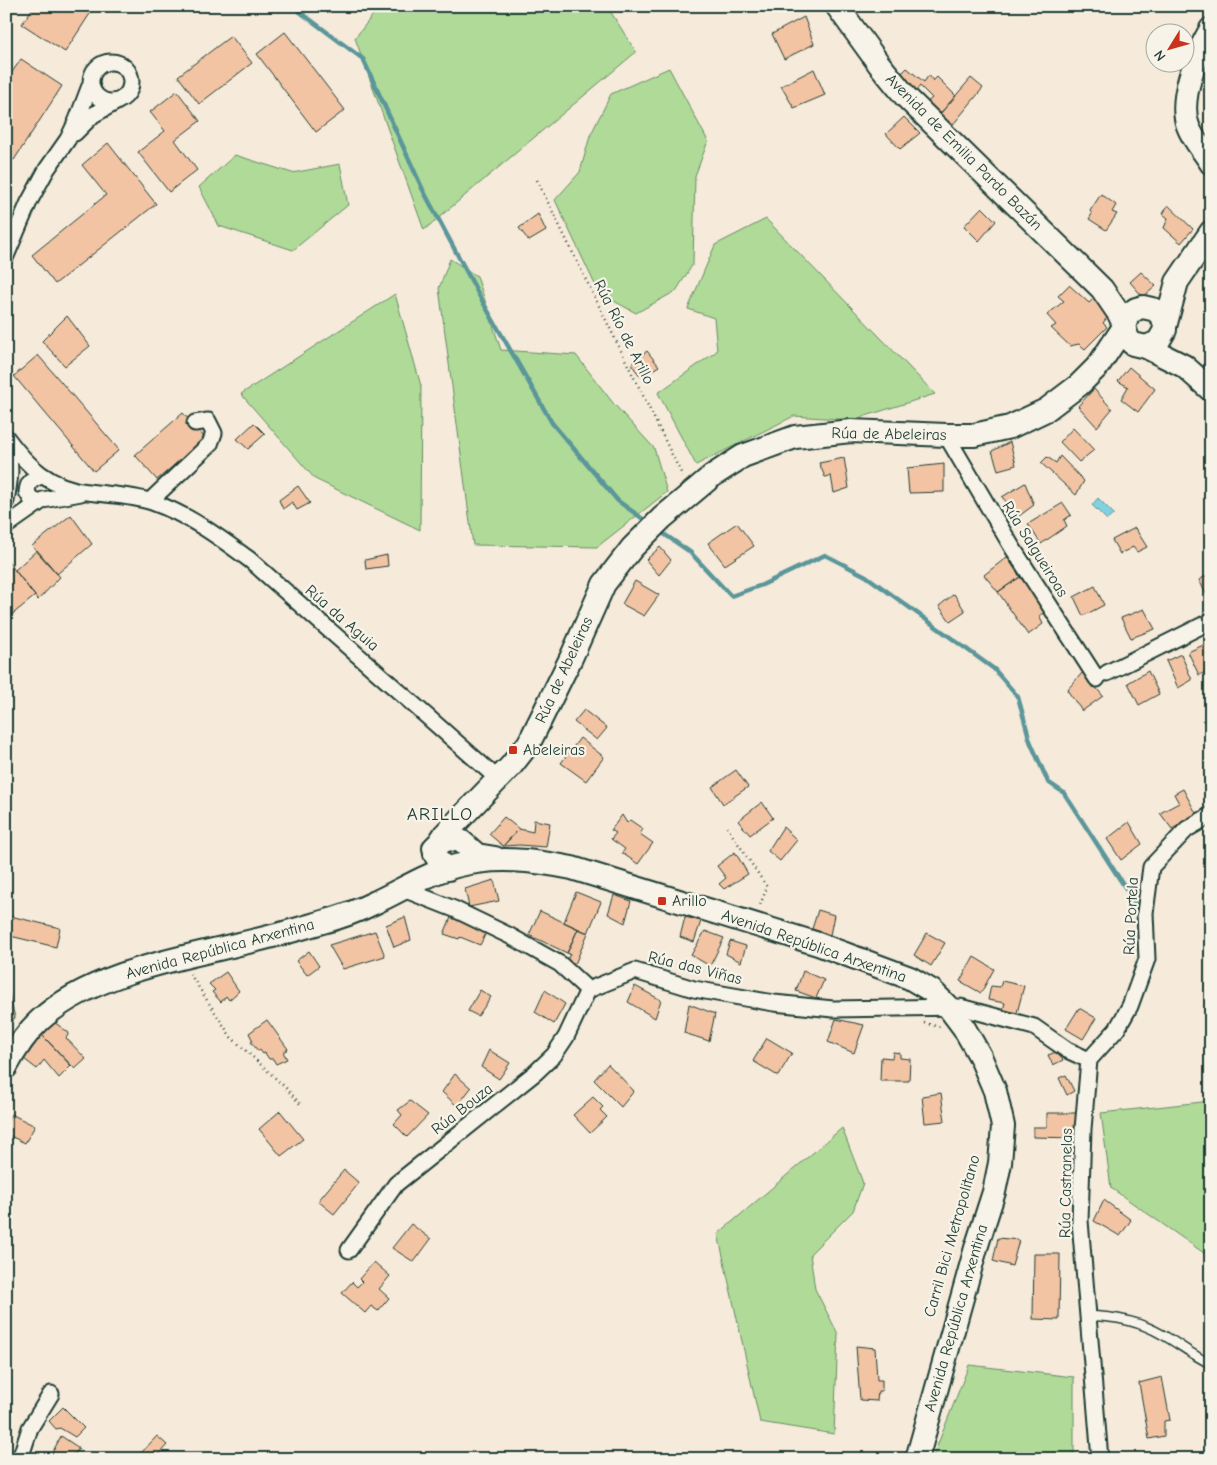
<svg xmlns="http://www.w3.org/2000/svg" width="1217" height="1465" font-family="'Comic Neue',sans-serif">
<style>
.green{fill:#afda98;stroke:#678c66}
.water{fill:#82d1de;stroke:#5a969a}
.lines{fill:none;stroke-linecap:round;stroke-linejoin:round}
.stream{stroke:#5a969a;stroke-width:4.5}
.building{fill:#f3c4a3;stroke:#1f3d34}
.lane-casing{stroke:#1f3d34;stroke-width:11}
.street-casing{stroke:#1f3d34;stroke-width:19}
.secondary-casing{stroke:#1f3d34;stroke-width:26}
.path{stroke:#1f3d34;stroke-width:2.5;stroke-dasharray:1 4;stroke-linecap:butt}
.lane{stroke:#f7f3e8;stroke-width:8}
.street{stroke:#f7f3e8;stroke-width:15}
.secondary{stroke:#f7f3e8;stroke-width:22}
.poi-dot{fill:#c8321e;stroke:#f7f3e8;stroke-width:2}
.labels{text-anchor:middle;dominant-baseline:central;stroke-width:4.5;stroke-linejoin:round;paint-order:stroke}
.street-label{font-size:16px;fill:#1f3d34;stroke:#f7f3e8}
.poi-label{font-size:16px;fill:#1f3d34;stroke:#f7f3e8;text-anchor:start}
.quarter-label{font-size:19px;letter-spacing:1px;fill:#1f3d34;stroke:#f7f3e8}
</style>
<rect width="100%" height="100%" fill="#f6eada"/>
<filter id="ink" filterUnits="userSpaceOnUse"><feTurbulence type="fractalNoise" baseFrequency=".02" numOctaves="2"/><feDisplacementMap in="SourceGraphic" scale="10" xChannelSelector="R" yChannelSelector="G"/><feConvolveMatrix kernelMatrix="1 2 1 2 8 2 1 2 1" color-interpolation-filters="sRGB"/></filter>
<g filter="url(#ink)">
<!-- green -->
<path class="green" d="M380,6H607L636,52L424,230L355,38Z
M669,68L708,141L695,176L693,264L676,291L636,313L599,293L555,200L580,172L590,136L611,94Z
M235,155L292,173L340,164L348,205L293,250L219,226L199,187Z
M766,219L935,394L853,420L794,416L696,465L658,393L717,351L714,318L688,309L715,245Z
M450,259L477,276L501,350L576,355L613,403L654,448L667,492L597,547L473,545L439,288Z
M395,294L421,386L420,530L315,479L241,394Z
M1211,1101V1258L1111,1188L1101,1113Z
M842,1128L863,1183L853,1211L810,1254L815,1289L838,1334L834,1434L760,1422L718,1234Z
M969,1365L1074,1377V1459H932Z"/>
<!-- water -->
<path class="water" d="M1098,498L1114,514L1107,520L1092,505Z"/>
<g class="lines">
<!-- stream -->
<path class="stream" d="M292,6L363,59L423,190L480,297L552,423L618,501L643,519
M664,534L690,552L731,596L762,585L825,555L866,576L994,669L1018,697L1030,741L1048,782L1064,793L1132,898L1139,917"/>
</g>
<!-- building -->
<path class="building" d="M34,6H95L65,52L22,24Z
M804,17L814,44L784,59L772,34Z
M285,32L345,110L316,132L257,54Z
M231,36L252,63L199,104L178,76Z
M21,59L62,86L14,160L6,155V81Z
M907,68L924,82L929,75L933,81L937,77L956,96L938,116L925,104L932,98L920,86L914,93L898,77Z
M814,69L825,95L794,108L781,86Z
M971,78L983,88L951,127L938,116Z
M177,91L200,121L175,140L197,170L169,192L138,152L165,131L150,112Z
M904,117L920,133L900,149L886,134Z
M108,143L156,204L55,284L32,255L106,195L82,165Z
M1101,194L1116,205L1112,212L1117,214L1106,230L1089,219L1092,214L1090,211Z
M1168,205L1193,229L1181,243L1164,228L1168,218L1163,214Z
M982,207L996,221L979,241L964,226Z
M538,214L546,231L529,241L519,228Z
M1141,272L1156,286L1143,297L1130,282Z
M1069,285L1089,303L1094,298L1109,315L1103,323L1107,327L1085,349L1079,344L1070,346L1051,328L1056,325L1047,315L1064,301L1058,296Z
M67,316L90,346L65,366L42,341Z
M647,351L659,366L641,377L631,364Z
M38,355L119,450L94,471L14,376Z
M1129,367L1155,389L1138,412L1121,399L1128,387L1118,381Z
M1094,389L1112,409L1097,427L1078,406Z
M183,413L205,438L157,480L135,455Z
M254,423L265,434L248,449L237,439Z
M1073,428L1094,450L1079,462L1060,442Z
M1010,442L1016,465L998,470L992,451Z
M1060,456L1084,481L1076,495L1041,463L1047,457L1056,463Z
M844,458L849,488L834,493L831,476L825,477L819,463Z
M944,464V492L909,493L907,468Z
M1025,483L1034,505L1019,516L1002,497Z
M298,486L310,503L297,510L292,502L283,509L279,500Z
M1063,503L1071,515L1064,520L1067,526L1041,544L1028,524Z
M71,515L92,544L57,574L32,546Z
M737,523L754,546L725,565L708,543Z
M1135,528L1147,547L1137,552L1133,547L1120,554L1112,540Z
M660,547L671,560L659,575L646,560Z
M37,550L60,577L38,600L15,570Z
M387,555L388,566L366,569L365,560Z
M1007,557L1020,577L998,592L984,575Z
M6,559L35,596L9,617L6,614Z
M1211,573V592L1206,594L1199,580Z
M1020,577L1046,611L1039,616L1043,624L1028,635L998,592Z
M635,581L659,595L644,616L622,604Z
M1095,586L1104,605L1083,616L1074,597Z
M954,594L965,611L950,621L939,606Z
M1144,609L1155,629L1131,638L1121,618Z
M1210,642L1211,670L1199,675L1188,652Z
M1181,654L1192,680L1178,688L1166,661Z
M1148,671L1159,694L1139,705L1128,683Z
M1083,672L1103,696L1082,711L1067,690Z
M584,710L607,728L597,740L574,722Z
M580,738L604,757L586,781L561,763Z
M736,770L748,787L723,804L712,787Z
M1183,789L1197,815L1172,829L1160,813L1179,803L1174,794Z
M762,802L773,818L750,835L738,821Z
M622,815L627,823L630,820L643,829L640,834L653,843L638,864L622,853L625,849L611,839L616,833L611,830Z
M504,817L519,829L503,846L489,834Z
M534,820L550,823L546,847L519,845L503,846L519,829L533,832Z
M1129,822L1142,844L1121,860L1107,839Z
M783,827L797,840L780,861L768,851Z
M735,852L748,874L724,889L719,884L726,878L717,866Z
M494,880L499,901L469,907L465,889Z
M576,892L601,902L588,933L564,922Z
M614,895L631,901L625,923L608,914Z
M818,910L834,915L830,935L812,929Z
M540,911L578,929L567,953L529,935Z
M6,915L60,928L56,947L6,935Z
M452,915L487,931L480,945L460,937L459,939L444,934Z
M405,917L411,940L394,947L386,925Z
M685,917L701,921L694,942L680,937Z
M578,929L588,933L575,964L567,960L570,954L567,953Z
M375,931L385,956L343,969L329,945Z
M705,931L724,938L710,966L691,955Z
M927,933L945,943L931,966L914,955Z
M730,941L746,946L741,962L726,954Z
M309,951L319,966L307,975L296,961Z
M974,957L994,969L981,993L960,981Z
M803,971L824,980L816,998L796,991Z
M226,972L239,991L229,1000L226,996L221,1002L212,992L215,990L209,984Z
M1002,981L1024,986L1017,1013L1003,1010L1005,1003L988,1000L991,986L1000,987Z
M6,982L15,1018L6,1022Z
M635,986L661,1000L655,1018L628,1002Z
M480,990L491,997L478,1016L468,1011Z
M545,990L565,1004L554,1024L535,1012Z
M689,1004L715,1014L709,1041L684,1033Z
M1079,1008L1096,1018L1083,1039L1066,1029Z
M836,1019L864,1025L854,1053L828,1042Z
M267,1020L288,1049L283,1052L287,1059L276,1064L273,1059H269L265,1053L263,1054L260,1050L258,1051L251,1042L253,1041L249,1033Z
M54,1022L69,1033L66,1038L86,1059L75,1069L42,1035Z
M42,1035L71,1066L59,1078L44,1060L37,1069L24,1059Z
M767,1038L792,1053L778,1076L753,1061Z
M489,1050L510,1063L499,1079L481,1067Z
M893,1052L900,1053V1058L910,1059L909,1081H880L881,1057L892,1058Z
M1056,1052L1063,1060L1053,1065L1048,1055Z
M608,1064L634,1091L621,1107L594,1080Z
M455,1074L471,1088L457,1106L442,1092Z
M1066,1075L1074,1091L1067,1095L1059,1078Z
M941,1093L945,1121L925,1123L922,1096Z
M593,1097L603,1107L600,1110L607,1117L590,1133L573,1115Z
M410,1101L428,1115L407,1137L394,1124L402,1115L398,1110Z
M280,1111L303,1139L281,1156L259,1129Z
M1047,1113H1077V1138L1033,1137V1127H1047Z
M11,1114L35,1126L25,1143L6,1134V1124Z
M344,1170L359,1183L334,1214L318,1201Z
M1104,1200L1131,1220L1120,1236L1094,1221Z
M411,1224L431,1239L414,1262L392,1248Z
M998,1238L1019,1240L1012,1266L993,1261Z
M1034,1254H1060L1059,1320L1033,1319Z
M374,1262L390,1276L379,1289L389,1298L378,1311L371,1306L365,1313L342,1293L352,1282L357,1287L362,1282L359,1279Z
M856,1346L875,1348L877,1380H882V1391H878L877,1401L860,1400Z
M1162,1377L1170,1420L1164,1421V1436L1149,1439L1139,1383Z
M63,1407L84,1428L75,1437L60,1428L56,1429L49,1421Z
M61,1436L79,1448L71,1459H49Z
M157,1436L167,1445L154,1459H147L141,1453Z"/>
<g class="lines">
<defs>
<path id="lane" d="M1087,1316C1113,1316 1141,1322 1163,1335C1179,1344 1194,1356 1211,1364"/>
<path id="street" d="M91 82a20 20 0 1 1 40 0a20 20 0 1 1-40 0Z
M75,133L93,115L118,101
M6,256L29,202L47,169L68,139L77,120L91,83
M946,435L1012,547L1097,679
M6,437C28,467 50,488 88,492C109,495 132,495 152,502C189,515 219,537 250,560L498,779
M6,449C13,466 9,483 6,501
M150,501L210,444L214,433L208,421L195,423
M39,502L31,499L27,492C28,482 31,480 41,476
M6,526L43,500L81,493
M1107,673L1211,621
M403,889L454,909L510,936L560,964L588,990L635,971L694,989L774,1003L833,1009L960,1007L1034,1027L1067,1050L1089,1060
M1089,1060L1083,1129L1080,1221L1100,1459
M1089,1060L1117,1029L1130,1006L1147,959L1145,913L1151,867L1187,829L1211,815
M349,1250L396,1184L535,1073L554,1055L566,1037L588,990
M20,1459L30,1428L51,1394"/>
<path id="secondary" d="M837,6L879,64L906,97L1102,289L1119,314L1124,324
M1211,29C1197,53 1178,99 1188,126C1193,140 1204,151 1211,163
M1165,327L1177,282L1211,232
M1146,347L1184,366L1211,390
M434,848L439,843L449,839L461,841L477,855L495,858
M448,869L439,861L435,854L439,843L445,834L511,766L529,743L571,658L604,584L632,548L662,518L712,476L743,456L795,437L851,431L946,435H974L1010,427L1046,410L1079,385L1098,366L1124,327L1128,315L1136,309L1143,307L1156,310L1164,320L1165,330L1158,342L1146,347L1133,344L1128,339L1124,327
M6,1067C15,1050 25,1034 39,1021C88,975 172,960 235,945C263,939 292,931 319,923C339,918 358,911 376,902C402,890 428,873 456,866C495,856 532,860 572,868L818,944L910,978L932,991L949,1008L964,1028L980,1056L995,1091L1003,1126L1000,1163L994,1192L976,1248L917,1459"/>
</defs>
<!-- lane casing -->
<use href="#lane" class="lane-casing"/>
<!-- street casing -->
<use href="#street" class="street-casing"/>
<!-- secondary casing -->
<use href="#secondary" class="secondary-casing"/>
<!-- path -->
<path class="path" d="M537,180L683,477
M727,827L767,887L759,908
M190,974L231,1037L285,1087L300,1104
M924,1023L940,1027"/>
<!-- lane -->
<use href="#lane" class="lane"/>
<!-- street -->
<use href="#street" class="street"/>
<!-- secondary -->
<use href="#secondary" class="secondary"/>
</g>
</g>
<!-- markers -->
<g class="poi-dot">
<rect x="508" y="745" width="10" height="10" rx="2.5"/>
<rect x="657" y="896" width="10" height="10" rx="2.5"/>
</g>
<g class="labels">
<!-- street labels -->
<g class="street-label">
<text transform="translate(964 152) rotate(45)">Avenida de Emilia Pardo Bazán</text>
<text transform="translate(624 332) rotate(63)">Rúa Río de Arillo</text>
<text transform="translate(889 434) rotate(1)">Rúa de Abeleiras</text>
<text transform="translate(1035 549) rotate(58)">Rúa Salgueiroas</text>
<text transform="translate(342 618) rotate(41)">Rúa da Aguia</text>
<text transform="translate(564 670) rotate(-65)">Rúa de Abeleiras</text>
<text transform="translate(1131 916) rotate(-87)">Rúa Portela</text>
<text transform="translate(814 946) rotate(19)">Avenida República Arxentina</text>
<text transform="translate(220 949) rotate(-15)">Avenida República Arxentina</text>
<text transform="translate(695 968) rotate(14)">Rúa das Viñas</text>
<text transform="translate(462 1109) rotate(-38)">Rúa Bouza</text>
<text transform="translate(1066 1183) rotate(-89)">Rúa Castranelas</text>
<text transform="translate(952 1236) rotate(-74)">Carril Bici Metropolitano</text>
<text transform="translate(956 1318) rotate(-74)">Avenida República Arxentina</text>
</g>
<!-- poi labels -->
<g class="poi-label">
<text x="523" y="750">Abeleiras</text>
<text x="672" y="901">Arillo</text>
</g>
<!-- quarter labels -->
<g class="quarter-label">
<text x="440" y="814">ARILLO</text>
</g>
</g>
<!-- margin -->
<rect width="1217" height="1465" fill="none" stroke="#f7f3e8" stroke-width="25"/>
<rect x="12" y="12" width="1192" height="1440" fill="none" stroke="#1f3d34" stroke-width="2" filter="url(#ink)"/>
<!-- north arrow -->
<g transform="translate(1170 48) rotate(233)"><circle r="24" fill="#f7f3e8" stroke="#a1aaa0"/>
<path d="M0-4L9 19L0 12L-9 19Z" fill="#c8321e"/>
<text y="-8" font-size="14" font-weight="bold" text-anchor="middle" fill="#1f3d34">N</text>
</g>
</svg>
